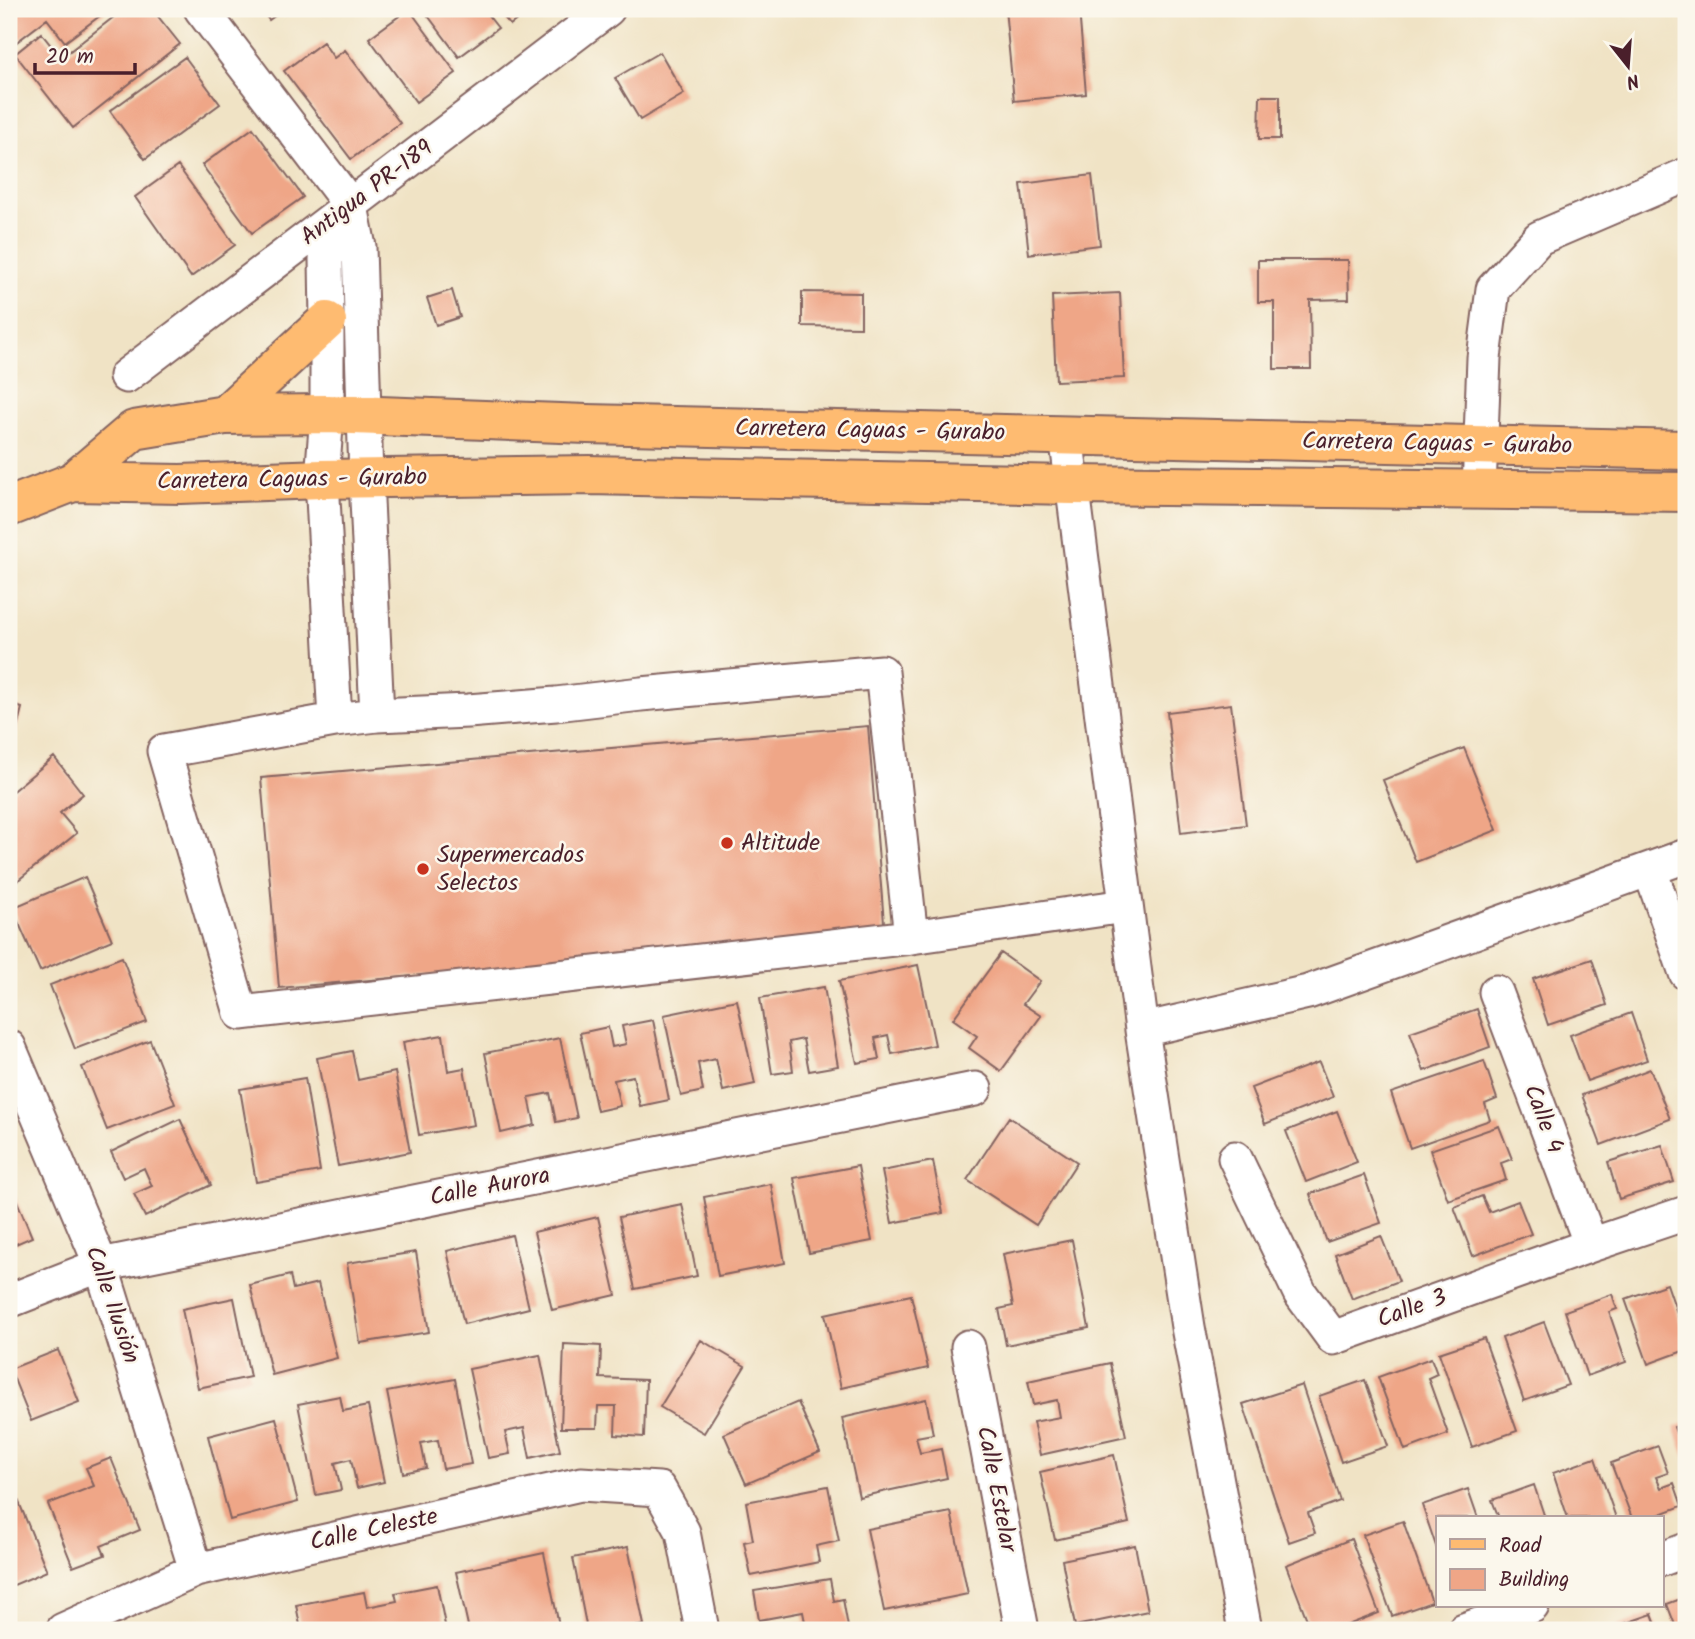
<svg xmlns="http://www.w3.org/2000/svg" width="1695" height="1639" font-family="Kalam,sans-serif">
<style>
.building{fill:#efa687}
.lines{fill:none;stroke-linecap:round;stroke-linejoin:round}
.minor-casing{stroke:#846461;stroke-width:37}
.major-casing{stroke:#846461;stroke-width:42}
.minor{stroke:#fff;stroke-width:33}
.major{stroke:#febb71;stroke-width:38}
.poi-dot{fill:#c8321e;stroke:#fbf7ec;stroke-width:2.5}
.labels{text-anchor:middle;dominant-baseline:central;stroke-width:5;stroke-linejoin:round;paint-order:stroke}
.street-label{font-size:24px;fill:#4a1f2b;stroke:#fbf7ec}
.poi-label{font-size:24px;fill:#4a1f2b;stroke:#fbf7ec;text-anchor:start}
</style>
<rect width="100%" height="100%" fill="#fbf7ec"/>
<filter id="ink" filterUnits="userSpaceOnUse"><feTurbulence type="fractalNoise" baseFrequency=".0143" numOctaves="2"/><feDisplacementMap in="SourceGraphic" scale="14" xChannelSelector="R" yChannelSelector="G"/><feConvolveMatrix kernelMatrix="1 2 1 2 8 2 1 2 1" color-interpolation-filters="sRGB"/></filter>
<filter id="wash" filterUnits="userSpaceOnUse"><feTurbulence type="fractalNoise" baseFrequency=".00686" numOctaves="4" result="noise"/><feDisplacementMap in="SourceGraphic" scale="28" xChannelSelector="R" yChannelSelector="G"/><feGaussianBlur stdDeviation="1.57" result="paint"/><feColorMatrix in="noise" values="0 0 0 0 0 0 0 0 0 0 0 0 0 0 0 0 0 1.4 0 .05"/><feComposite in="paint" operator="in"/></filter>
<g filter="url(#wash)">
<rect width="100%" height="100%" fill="#f0e3c5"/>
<g id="blocks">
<!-- building -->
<path class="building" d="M9,9H109L65,42L47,19L14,44L9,37Z
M124,9H152L180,44L73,128L15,54L41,33L61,58Z
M261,9H284L269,20Z
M409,9L456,73L416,102L369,38Z
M423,9H483L498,28L459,57Z
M498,9H531L510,25Z
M1005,9H1079L1086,94L1014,101Z
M323,42L334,58L345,50L400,123L351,159L284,71Z
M660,52L684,94L640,120L615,78Z
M185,57L220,104L145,159L110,111Z
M1260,96H1280V139H1259Z
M253,128L303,197L252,233L202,165Z
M178,166L235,245L191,277L135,197Z
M1092,175L1100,245L1029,254L1021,184Z
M1258,260H1348L1349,299L1310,300L1311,369H1274V302H1258Z
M452,290L460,317L436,325L427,298Z
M802,292L861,293V327L802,326Z
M1120,293L1124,378L1056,381L1052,296Z
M9,704L22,708L10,755H9Z
M1231,704L1246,825L1181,833L1167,712Z
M868,726L885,935L279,988L261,778Z
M1464,748L1497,830L1416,862L1383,780Z
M54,757L83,794L60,813L77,833L17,881L9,871V794Z
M85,877L112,940L40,971L12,908Z
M1001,953L1040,981L1023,1004L1041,1016L1001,1071L969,1048L977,1036L953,1019Z
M122,957L147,1022L75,1049L50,985Z
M1592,959L1607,1005L1548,1025L1533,979Z
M918,965L935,1045L892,1054L888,1035L875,1038L879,1059L857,1063L839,981Z
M824,987L838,1066L809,1071L803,1039L789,1042L793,1071L772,1074L760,998Z
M737,1000L755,1084L723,1091L716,1059L698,1063L703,1091L681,1096L664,1015Z
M1477,1009L1490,1047L1424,1071L1410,1032Z
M1631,1013L1647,1060L1587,1081L1570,1035Z
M653,1020L669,1100L640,1106L633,1076L614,1080L620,1106L597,1111L580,1033L608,1027L612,1047L626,1044L622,1026Z
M443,1035L448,1071L464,1068L474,1125L419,1135L403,1042Z
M560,1038L577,1118L556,1122L550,1093L529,1097L535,1125L501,1133L485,1053Z
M150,1040L175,1104L107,1130L82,1067Z
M352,1051L358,1080L395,1072L410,1152L338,1166L317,1058Z
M1484,1061L1497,1099L1485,1104L1490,1120L1410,1148L1391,1093Z
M1319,1062L1333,1097L1265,1124L1251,1088Z
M1650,1069L1670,1119L1601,1145L1582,1095Z
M305,1078L320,1171L256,1182L240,1089Z
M1337,1111L1357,1162L1306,1182L1286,1131Z
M1009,1117L1077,1162L1036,1225L967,1180Z
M180,1119L211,1185L145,1217L134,1194L152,1186L144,1168L123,1178L111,1152Z
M1499,1126L1512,1159L1501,1163L1506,1180L1448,1200L1430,1150Z
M1662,1145L1674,1182L1619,1199L1608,1162Z
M933,1161L943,1213L892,1223L882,1171Z
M858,1166L872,1241L809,1253L794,1178Z
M1364,1175L1381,1223L1327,1242L1310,1194Z
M9,1182L32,1237L9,1247Z
M771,1184L785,1263L718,1276L704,1197Z
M1482,1196L1489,1212L1518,1201L1531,1234L1473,1256L1454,1207Z
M682,1204L697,1276L635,1289L619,1217Z
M598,1217L616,1295L552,1310L534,1232Z
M512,1235L529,1308L464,1324L447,1251Z
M1381,1236L1399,1281L1352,1299L1335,1254Z
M1072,1240L1089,1328L1006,1345L999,1309L1013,1306L1003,1254Z
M416,1252L429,1332L360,1343L347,1263Z
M290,1275L293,1289L318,1283L337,1358L272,1375L250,1285Z
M1667,1284L1686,1339V1350L1648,1364L1625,1299Z
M1612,1294L1617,1309L1609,1312L1626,1362L1587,1376L1565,1311Z
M911,1295L928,1368L841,1388L825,1314Z
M234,1298L250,1377L198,1388L182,1309Z
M1544,1322L1568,1385L1524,1401L1502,1338Z
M1484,1338L1517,1431L1472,1447L1439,1353Z
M701,1340L745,1366L704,1433L660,1407Z
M564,1344L601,1346L600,1378L646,1380L644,1437L615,1435L616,1406H598L597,1428H561Z
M58,1350L79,1402L31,1421L10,1369Z
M540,1355L560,1451L530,1458L524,1428L505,1432L510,1454L488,1458L469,1369Z
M1431,1358L1437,1374L1428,1378L1448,1434L1405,1450L1378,1377Z
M1110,1363L1126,1436L1040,1455L1033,1422L1060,1417L1057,1400L1033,1405L1028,1381Z
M455,1379L471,1464L443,1469L438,1440L421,1443L426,1468L403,1473L387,1392Z
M1365,1380L1388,1446L1341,1462L1319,1396Z
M1302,1385L1340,1501L1308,1513L1315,1533L1289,1542L1243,1404Z
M340,1396L343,1411L368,1406L384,1482L357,1488L351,1459L335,1463L341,1490L316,1495L298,1404Z
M926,1399L933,1434L916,1437L920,1453L941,1449L947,1478L859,1497L842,1418Z
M798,1402L820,1452L746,1484L724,1434Z
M276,1418L298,1502L230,1520L208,1436Z
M1686,1423V1459L1674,1427Z
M1658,1446L1668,1473L1656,1477L1661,1488L1674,1483L1682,1506L1650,1518H1632L1611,1463Z
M1114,1455L1129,1523L1055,1540L1040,1472Z
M111,1458L140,1530L101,1546L105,1555L73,1567L48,1504L94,1486L86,1468Z
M1595,1458L1616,1518H1568L1553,1473Z
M1534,1485L1545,1518H1499L1492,1500Z
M828,1486L839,1541L816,1546L819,1562L751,1576L744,1542L753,1540L746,1502Z
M1468,1489L1478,1518H1438L1437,1549L1422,1505Z
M14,1490L47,1571L9,1587V1492Z
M951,1512L968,1594L884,1611L867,1529Z
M1403,1521L1432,1602L1392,1616L1363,1535Z
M1351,1539L1379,1613L1335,1630H1311L1286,1565Z
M1135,1545L1148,1611L1075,1626L1062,1560Z
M628,1547L644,1625L616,1630H587L573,1558Z
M544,1553L560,1630H469L456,1572Z
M830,1579L834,1601L843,1599L848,1627L825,1630H766V1629L805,1622L803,1612L759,1620L754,1591Z
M437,1585L446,1630H301L296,1605L364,1592L367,1607L397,1601L395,1593Z
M1686,1597V1630H1677L1667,1604Z
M1652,1614L1658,1630H1606Z
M1155,1624L1156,1630H1126V1629Z"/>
</g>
</g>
<g filter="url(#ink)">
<use href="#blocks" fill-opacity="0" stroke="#846461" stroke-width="2"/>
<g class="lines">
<defs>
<path id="minor" d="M201,9L351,206
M126,376L608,9
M1066,435L1142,1030L1188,1327L1245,1630
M1479,490L1484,358L1493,289L1539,238L1686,175
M335,720L322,479L327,414V321L326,259L351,206L359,247L366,478L377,715
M1650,870L1686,973
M911,937L241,1013L164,751L335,720L377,715L468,711L556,704L641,694L882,672L911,937L1125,906
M1496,992L1591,1245
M1142,1030L1308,992L1686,856
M9,1047L101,1265L196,1570
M1235,1158L1300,1293L1333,1338L1591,1245L1686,1213
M9,1301L101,1265L975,1089
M968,1347L1022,1630
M1662,1559L1686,1550
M63,1630L196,1570L581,1484L659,1489L683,1532L702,1630
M1464,1630L1532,1606"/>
<path id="major" d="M225,415L327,321
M73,482L180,484L322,479L589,475L1072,485L1686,492
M9,507L73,482L134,430L225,415L327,414L587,424L1686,450"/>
</defs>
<!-- minor casing -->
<use href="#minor" class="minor-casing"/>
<!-- major casing -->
<use href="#major" class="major-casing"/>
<!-- minor -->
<use href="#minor" class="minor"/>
<!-- major -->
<use href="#major" class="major"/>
</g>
</g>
<!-- markers -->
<g class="poi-dot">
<circle cx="727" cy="843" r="7"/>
<circle cx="423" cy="869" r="7"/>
</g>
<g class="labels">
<!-- street labels -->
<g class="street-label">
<text transform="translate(367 193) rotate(-37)">Antigua PR-189</text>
<text transform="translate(870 431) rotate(1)">Carretera Caguas - Gurabo</text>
<text transform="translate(1437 444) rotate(1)">Carretera Caguas - Gurabo</text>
<text transform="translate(292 480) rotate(-1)">Carretera Caguas - Gurabo</text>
<text transform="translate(1543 1119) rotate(69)">Calle 4</text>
<text transform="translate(490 1187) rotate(-11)">Calle Aurora</text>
<text transform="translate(112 1305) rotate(71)">Calle Ilusión</text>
<text transform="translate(1412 1309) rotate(-20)">Calle 3</text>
<text transform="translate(996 1489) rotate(79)">Calle Estelar</text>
<text transform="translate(374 1530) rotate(-12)">Calle Celeste</text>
</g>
<!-- poi labels -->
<g class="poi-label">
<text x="741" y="843">Altitude</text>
<text x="437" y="855">Supermercados<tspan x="437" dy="28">Selectos</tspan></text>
</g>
</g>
<!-- margin -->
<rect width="1695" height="1639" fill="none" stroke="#fbf7ec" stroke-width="35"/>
<!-- legend -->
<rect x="1436" y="1516" width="228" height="91" fill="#fbf7ec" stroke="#b4a19f" stroke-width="2"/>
<rect x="1450" y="1539" width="35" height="10" fill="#febb71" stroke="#b4a19f" stroke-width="2"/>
<text x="1499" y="1552" font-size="21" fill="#4a1f2b">Road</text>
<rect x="1450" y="1569" width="35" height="21" fill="#efa687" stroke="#b4a19f" stroke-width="2"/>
<text x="1499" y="1586" font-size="21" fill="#4a1f2b">Building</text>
<!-- north arrow -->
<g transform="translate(1628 66) rotate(163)" stroke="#fbf7ec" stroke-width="5" paint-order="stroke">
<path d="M0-5L12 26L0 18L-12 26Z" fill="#4a1f2b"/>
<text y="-10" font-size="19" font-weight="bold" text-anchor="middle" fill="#4a1f2b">N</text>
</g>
<!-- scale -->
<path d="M35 63v10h100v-10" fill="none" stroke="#4a1f2b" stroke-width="3.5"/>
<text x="46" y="63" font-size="21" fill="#4a1f2b" stroke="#fbf7ec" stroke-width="5" paint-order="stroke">20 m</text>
</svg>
